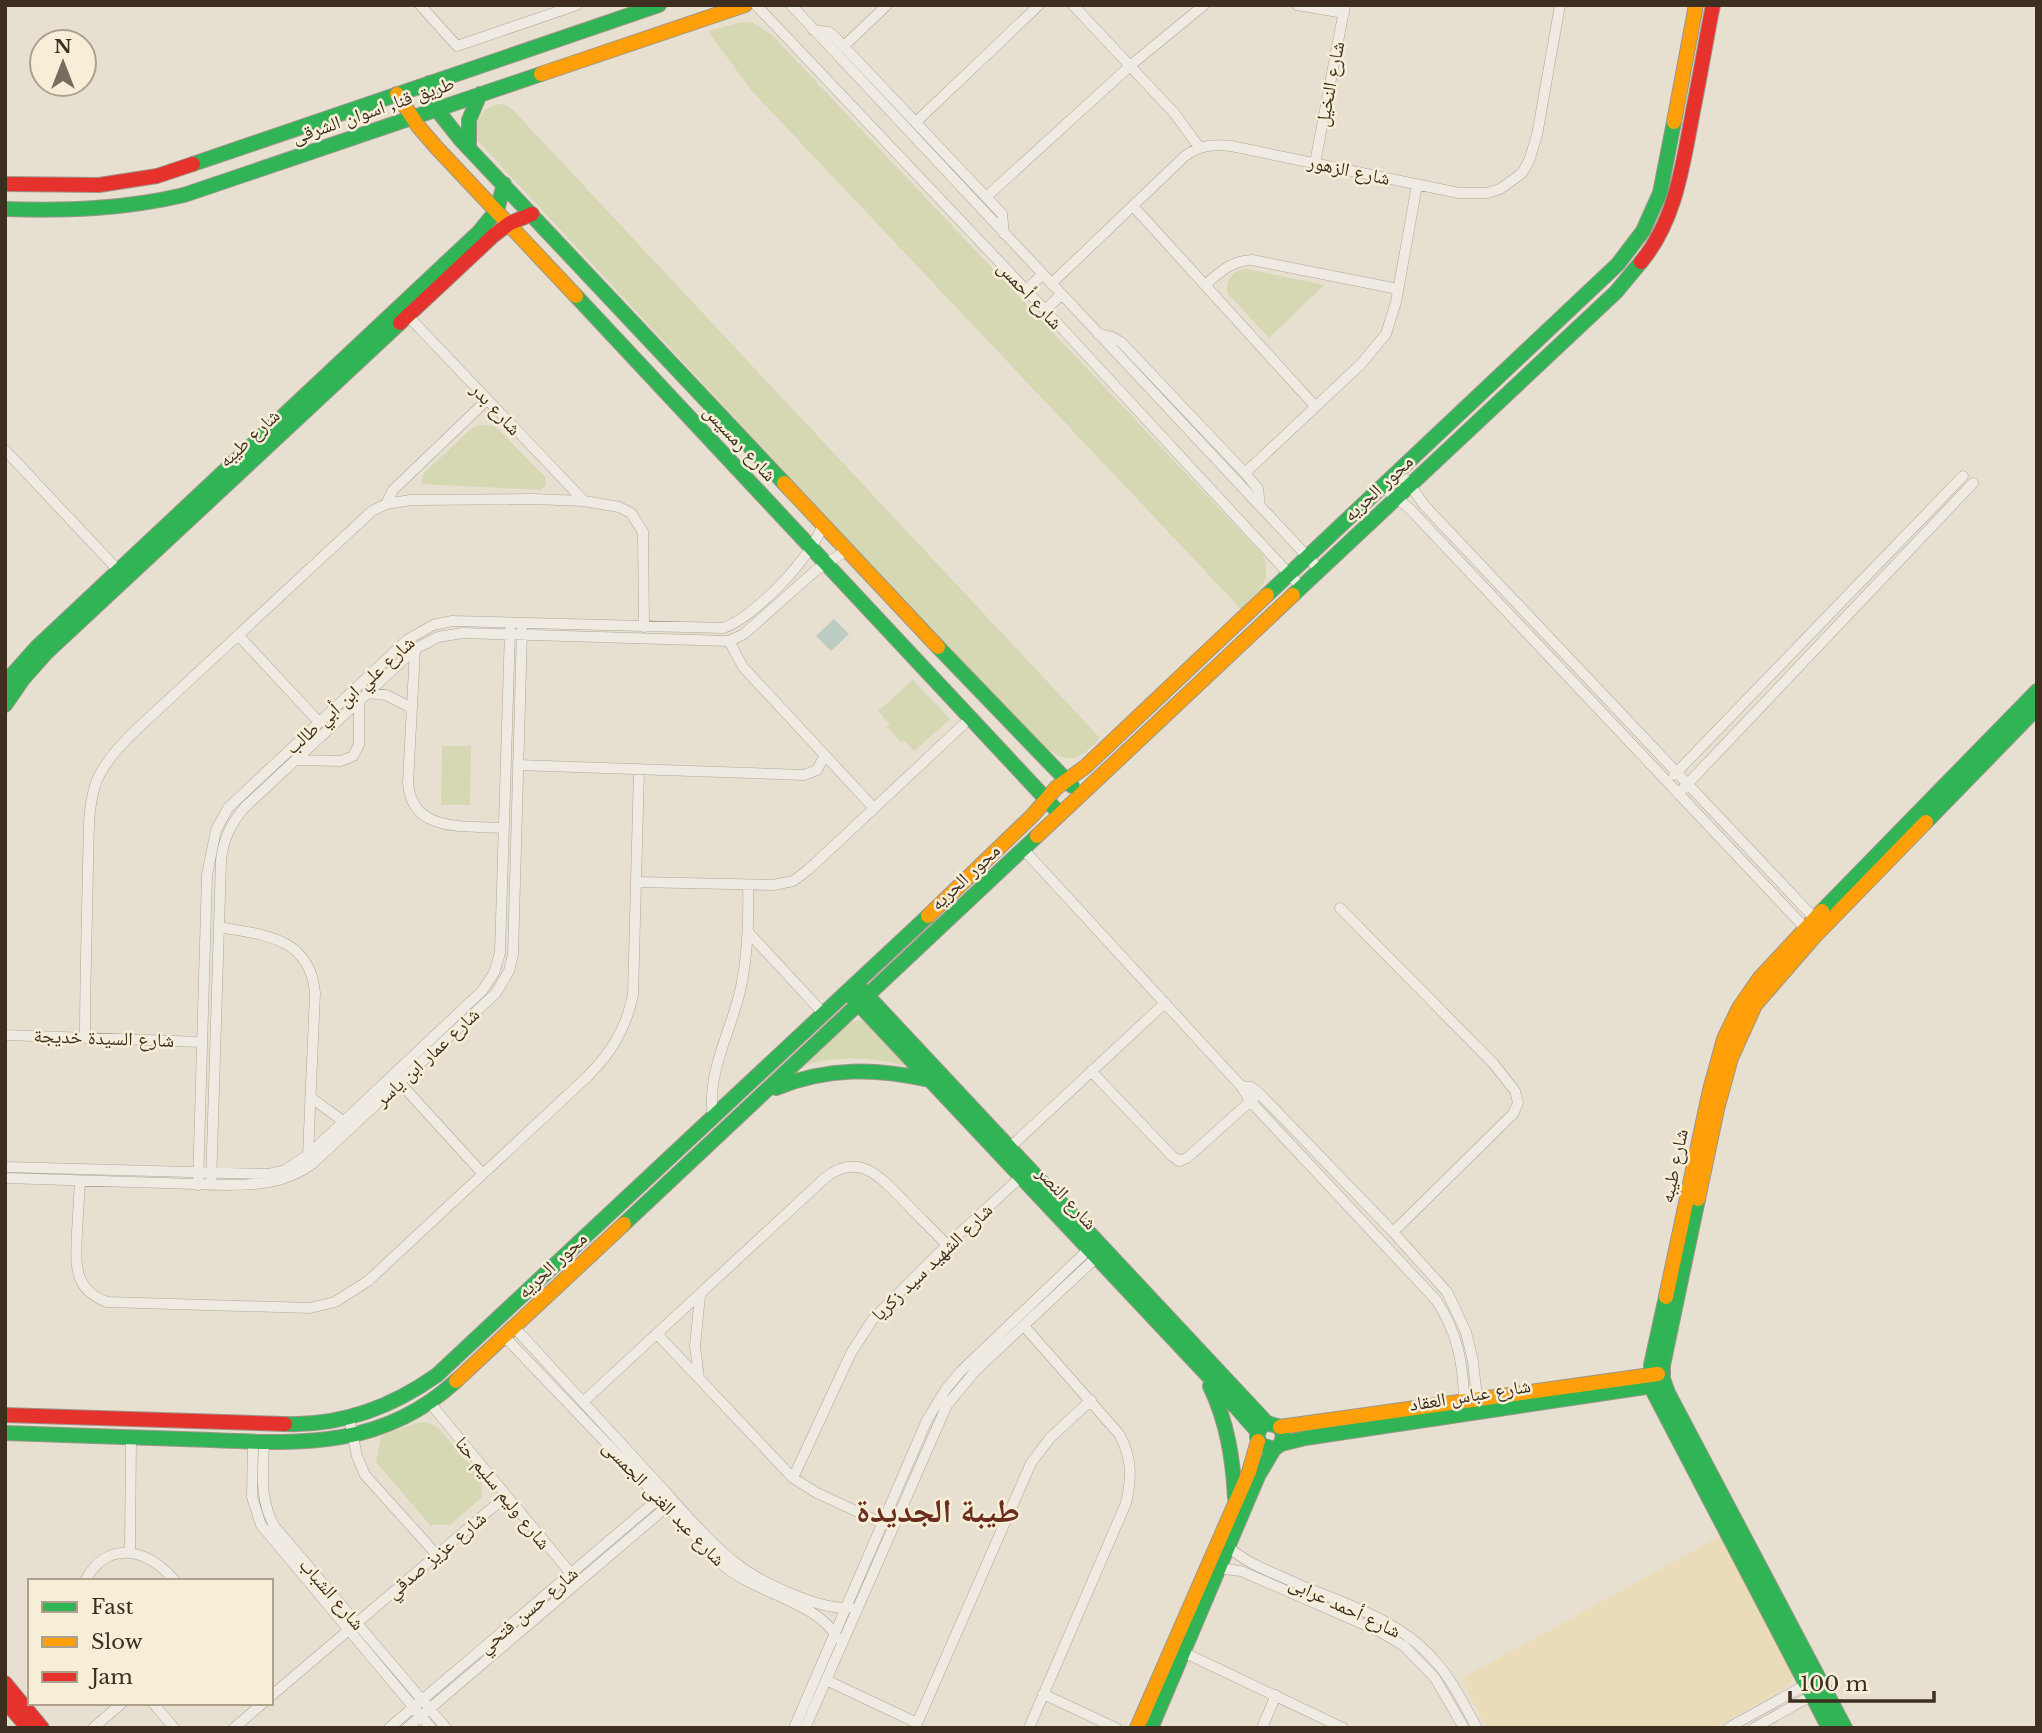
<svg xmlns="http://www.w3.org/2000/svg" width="2042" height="1733" font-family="'Libre Baskerville','Noto Naskh Arabic',serif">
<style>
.green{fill:#d6d7b3}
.sand{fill:#eadcb9}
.water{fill:#bcccc2}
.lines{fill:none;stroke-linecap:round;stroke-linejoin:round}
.street-casing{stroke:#ada599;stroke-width:11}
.fast-casing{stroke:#9c958a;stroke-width:16}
.slow-casing{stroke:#9c958a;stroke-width:16}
.jam-casing{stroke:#9c958a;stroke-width:16}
.street{stroke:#efebe3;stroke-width:10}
.fast{stroke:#30b455;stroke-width:14}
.slow{stroke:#ff9f0a;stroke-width:14}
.jam{stroke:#e5322d;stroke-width:14}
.labels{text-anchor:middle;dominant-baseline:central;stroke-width:5;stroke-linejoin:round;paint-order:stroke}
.street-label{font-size:19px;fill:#3d2e20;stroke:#f7eed8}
.town-label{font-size:33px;font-weight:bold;fill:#6b2e1e;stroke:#f7eed8}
</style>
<rect width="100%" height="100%" fill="#e7e0d1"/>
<!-- green -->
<path class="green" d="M743,22L753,23L771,34L1263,555C1273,581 1258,592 1241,609L751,90L708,31Z
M498,104L506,105L514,111L1100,738C1092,746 1085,755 1074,758C1051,762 1023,726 1008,712L477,140C475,121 479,109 498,104Z
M1246,269H1247L1324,285L1269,338L1228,294C1224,281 1232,270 1246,269Z
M478,425L493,426L499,430L545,477L546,485L541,490L423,484L421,482L424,473L471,429Z
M913,680L950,719L914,751L903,739L902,743L886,726L890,725L878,711Z
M442,746H471L470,805H441Z
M858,1020L871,1022L912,1068C876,1057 843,1055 806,1065L846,1024Z
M419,1422L429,1423L439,1429L481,1477L482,1497L450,1525H430L376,1462L381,1436Z"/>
<!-- sand -->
<path class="sand" d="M1720,1536L1792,1668L1793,1681L1787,1687L1715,1728H1487L1461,1679Z"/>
<!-- water -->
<path class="water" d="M834,619L849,634L831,651L816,636Z"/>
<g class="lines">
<defs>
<path id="street" d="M420,5L457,46L577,5
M756,5L1045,310L1301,587
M791,5L1319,569
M1073,5L1175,114L1199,147
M1297,5L1344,13
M813,30L829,32L834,36L986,197L1002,214L1004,234
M844,46L887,5
M916,122L1039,5
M1315,163L1345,5
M986,197L1131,65L1204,5
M1133,206L1315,406
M1051,284L1185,156C1200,145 1214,144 1231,146L1459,193H1487L1500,189L1522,173L1529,161L1537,135L1560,5
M1205,285C1220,272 1231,261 1252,260L1398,289
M1026,290L1042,275
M1045,310L1061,295
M408,316L584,501
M1098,334L1112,337L1121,342L1245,473L1258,489L1260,506
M5,450L118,570
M1399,471L1425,506L1818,922
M1245,473L1361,364L1386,334L1396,302L1417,185
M1383,487L1410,509L1808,931
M386,504L393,490L487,400
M238,635L319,722
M729,641L743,667L873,807
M415,649L408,783C412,834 465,825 503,828
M367,693L386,695L412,708
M296,760L341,761L353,756L359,745V701
M518,765L804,775L817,770L825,755
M1674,775L1963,476
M1678,794L1973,483
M1023,849L1241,1086L1250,1101L1436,1300C1457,1331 1463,1362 1464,1399
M636,882L773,885L793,881L808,870L963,725
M1340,908L1493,1063L1515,1091L1518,1103L1513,1114L1393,1232
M219,927C264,935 310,937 315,993L308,1155
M748,932L823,1013
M5,1035L202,1042
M85,1038C85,980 87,923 88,865C89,838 87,806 97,780C106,760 121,744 137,729L372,511L386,504L411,500L533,499L584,501L619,507L631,513L643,532L644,627
M1091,1071L1172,1156L1179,1161L1187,1158L1254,1098
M400,1083L483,1174
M1241,1086L1251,1087L1260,1094L1393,1232L1447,1292L1466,1332L1473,1361L1477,1398
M310,1097L343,1121
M713,1117C706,1072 732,1030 741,987C748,953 749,920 748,885
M1006,1151L1165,1003
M5,1167L268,1174L285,1170L308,1155L482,991L494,973L500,953L510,630
M5,1178L227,1185C258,1185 286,1183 312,1164L496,993L509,971L513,954L522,630
M80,1181C79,1198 78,1215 77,1232C76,1263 72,1289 107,1302L310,1308L335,1302L368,1281L587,1077C611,1053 626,1029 633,995L639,769
M198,1185L207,875L216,830L228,808L407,640L433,625L452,621L723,628C754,618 813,556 823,524
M211,1185L221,861C223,839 231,823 245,807L415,649L438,637L463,633L729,641L744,634L815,571L847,550
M1024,1326L1119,1434C1132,1457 1132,1477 1126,1503L1029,1728
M514,1327C560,1377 606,1427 651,1476C677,1504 708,1542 737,1564C760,1582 823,1612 850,1607
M657,1334L793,1478L817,1493L884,1524
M504,1336L723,1565C754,1593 819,1602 837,1638
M699,1378L695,1346L700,1296
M583,1402L825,1178C859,1151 880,1177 904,1201C918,1216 933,1230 947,1245
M430,1403L573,1576
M349,1418L357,1456L365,1475L437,1555
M253,1442L252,1497L261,1525L431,1728
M264,1442C263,1472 259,1500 275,1527L446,1728
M793,1478L851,1353L873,1319L947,1245L1024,1174
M1225,1544C1246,1564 1274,1573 1300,1585C1346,1604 1401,1621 1434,1660C1452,1679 1464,1705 1477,1728
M130,1553L131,1437
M1216,1568L1241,1571L1379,1631L1404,1646L1435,1678L1464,1728
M85,1581C108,1538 148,1549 175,1581
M1183,1652L1343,1728
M826,1680L917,1723
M1043,1694L1116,1728
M271,1696L506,1496
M153,1703L174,1728
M93,1728L122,1703
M234,1728L263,1703
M389,1728L663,1495
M407,1728L670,1504
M794,1728L927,1420L946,1389L961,1371L1091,1247
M805,1728L947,1405L976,1370L1099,1255
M915,1728L1031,1463L1050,1438L1091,1400
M1262,1728L1276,1695
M1728,1728L1809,1683
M1754,1728L1818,1692"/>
<path id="fast" d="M429,83L441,115L460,139L784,483
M469,148V120L480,94
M193,164L659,5
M5,209C66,211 125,209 184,195L541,74
M576,296L1060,814
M1267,595L1618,264L1643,231L1660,193L1674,122
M1293,595L1616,292L1641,262
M938,647L1072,786
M5,683L37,647L479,232L497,210L504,184
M5,705L23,679L46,653L400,323
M1926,822L2037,708
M1822,911L2037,691
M862,990L1267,1423
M853,998L1211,1379L1258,1432
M776,1088C828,1067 876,1068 930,1080
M1698,1199L1663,1365V1379L1668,1393L1845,1728
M624,1224L1037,836
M1666,1297L1651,1365L1654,1393L1829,1728
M1210,1386C1227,1422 1233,1458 1235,1498
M285,1424C341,1426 392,1407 437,1375L928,916
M5,1433C64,1435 123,1437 182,1439C284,1442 374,1456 456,1381
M1281,1444L1283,1435L1280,1427L1267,1423L1260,1428L1257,1437L1261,1445L1274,1449L1281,1444L1305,1438L1659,1385
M1151,1728L1258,1476L1274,1449"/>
<path id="slow" d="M541,74L745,5
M397,94L418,126L436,147L576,296
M1674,122L1696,5
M784,483L938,647
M1037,836L1293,595
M928,916L1033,815L1056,788L1085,767L1267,595
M1698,1199L1717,1109L1731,1058L1755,1005L1814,937L1926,822
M1666,1297L1710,1090L1724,1039L1739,1008L1759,979L1822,911
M456,1381L624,1224
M1280,1427L1658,1374
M1137,1728L1249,1472L1258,1441"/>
<path id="jam" d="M5,184L99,185L157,176L193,164
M1641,262C1676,220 1683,163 1693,111C1700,76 1706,40 1713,5
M400,323L494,235L510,223L532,214
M5,1415L285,1424
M5,1683L42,1728
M5,1701L28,1728"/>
</defs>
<!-- street casing -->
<use href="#street" class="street-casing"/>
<!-- fast casing -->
<use href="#fast" class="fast-casing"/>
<!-- slow casing -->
<use href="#slow" class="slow-casing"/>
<!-- jam casing -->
<use href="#jam" class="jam-casing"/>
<!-- street -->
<use href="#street" class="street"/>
<!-- fast -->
<use href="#fast" class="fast"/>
<!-- slow -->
<use href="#slow" class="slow"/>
<!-- jam -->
<use href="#jam" class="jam"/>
</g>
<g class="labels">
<!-- street labels -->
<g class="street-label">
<text transform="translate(1330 84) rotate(-79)">شارع النخيل</text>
<text transform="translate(373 110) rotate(-19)">طريق قنا, اسوان الشرقى</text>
<text transform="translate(1349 170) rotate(12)">شارع الزهور</text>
<text transform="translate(1030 295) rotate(47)">شارع أحمس</text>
<text transform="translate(496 409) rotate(47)">شارع بدر</text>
<text transform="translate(249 438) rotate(-43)">شارع طيبه</text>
<text transform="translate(740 443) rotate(47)">شارع رمسيس</text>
<text transform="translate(1378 488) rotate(-43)">محور الحريه</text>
<text transform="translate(350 695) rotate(-42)">شارع علي ابن أبي طالب</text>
<text transform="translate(965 877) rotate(-43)">محور الحريه</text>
<text transform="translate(104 1038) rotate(2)">شارع السيدة خديجة</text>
<text transform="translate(427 1057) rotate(-43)">شارع عمار ابن ياسر</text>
<text transform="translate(1674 1166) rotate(-78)">شارع طيبه</text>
<text transform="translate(1067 1198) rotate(47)">شارع النصر</text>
<text transform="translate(932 1262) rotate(-44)">شارع الشهيد سيد زكريا</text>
<text transform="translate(552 1265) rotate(-43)">محور الحريه</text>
<text transform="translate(1470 1395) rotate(-9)">شارع عباس العقاد</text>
<text transform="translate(503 1493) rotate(51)">شارع وليم سليم حنا</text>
<text transform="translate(664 1503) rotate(46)">شارع عبد الغنى الجمسى</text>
<text transform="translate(436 1555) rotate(-40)">شارع عزيز صدقي</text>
<text transform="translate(332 1594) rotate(49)">شارع الشباب</text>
<text transform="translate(1345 1607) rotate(25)">شارع أحمد عرابى</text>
<text transform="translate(528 1610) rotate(-40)">شارع حسن فتحي</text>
</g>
<!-- town labels -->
<g class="town-label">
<text x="938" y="1510">طيبة الجديدة</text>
</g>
</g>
<!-- border -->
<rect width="2042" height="1733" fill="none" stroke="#3d2e20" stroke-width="14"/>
<!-- legend -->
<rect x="28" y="1579" width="245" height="126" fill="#f7eed8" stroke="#ada18e" stroke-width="2"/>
<rect x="42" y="1602" width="35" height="10" fill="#30b455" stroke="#ada18e" stroke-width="2"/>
<text x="91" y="1614" font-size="21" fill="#3d2e20">Fast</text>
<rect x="42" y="1637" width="35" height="10" fill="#ff9f0a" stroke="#ada18e" stroke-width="2"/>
<text x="91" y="1649" font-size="21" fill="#3d2e20">Slow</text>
<rect x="42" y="1672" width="35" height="10" fill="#e5322d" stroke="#ada18e" stroke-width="2"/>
<text x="91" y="1684" font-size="21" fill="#3d2e20">Jam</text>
<!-- north arrow -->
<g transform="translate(63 63)"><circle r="33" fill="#f7eed8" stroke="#ada18e" stroke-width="2"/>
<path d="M0-5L12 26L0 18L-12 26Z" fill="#786c5e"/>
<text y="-10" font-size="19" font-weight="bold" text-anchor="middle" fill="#3d2e20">N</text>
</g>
<!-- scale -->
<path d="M1790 1691v10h144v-10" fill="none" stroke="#3d2e20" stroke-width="3.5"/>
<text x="1800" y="1691" font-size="21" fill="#3d2e20" stroke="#f7eed8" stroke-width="5" paint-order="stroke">100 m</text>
</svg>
